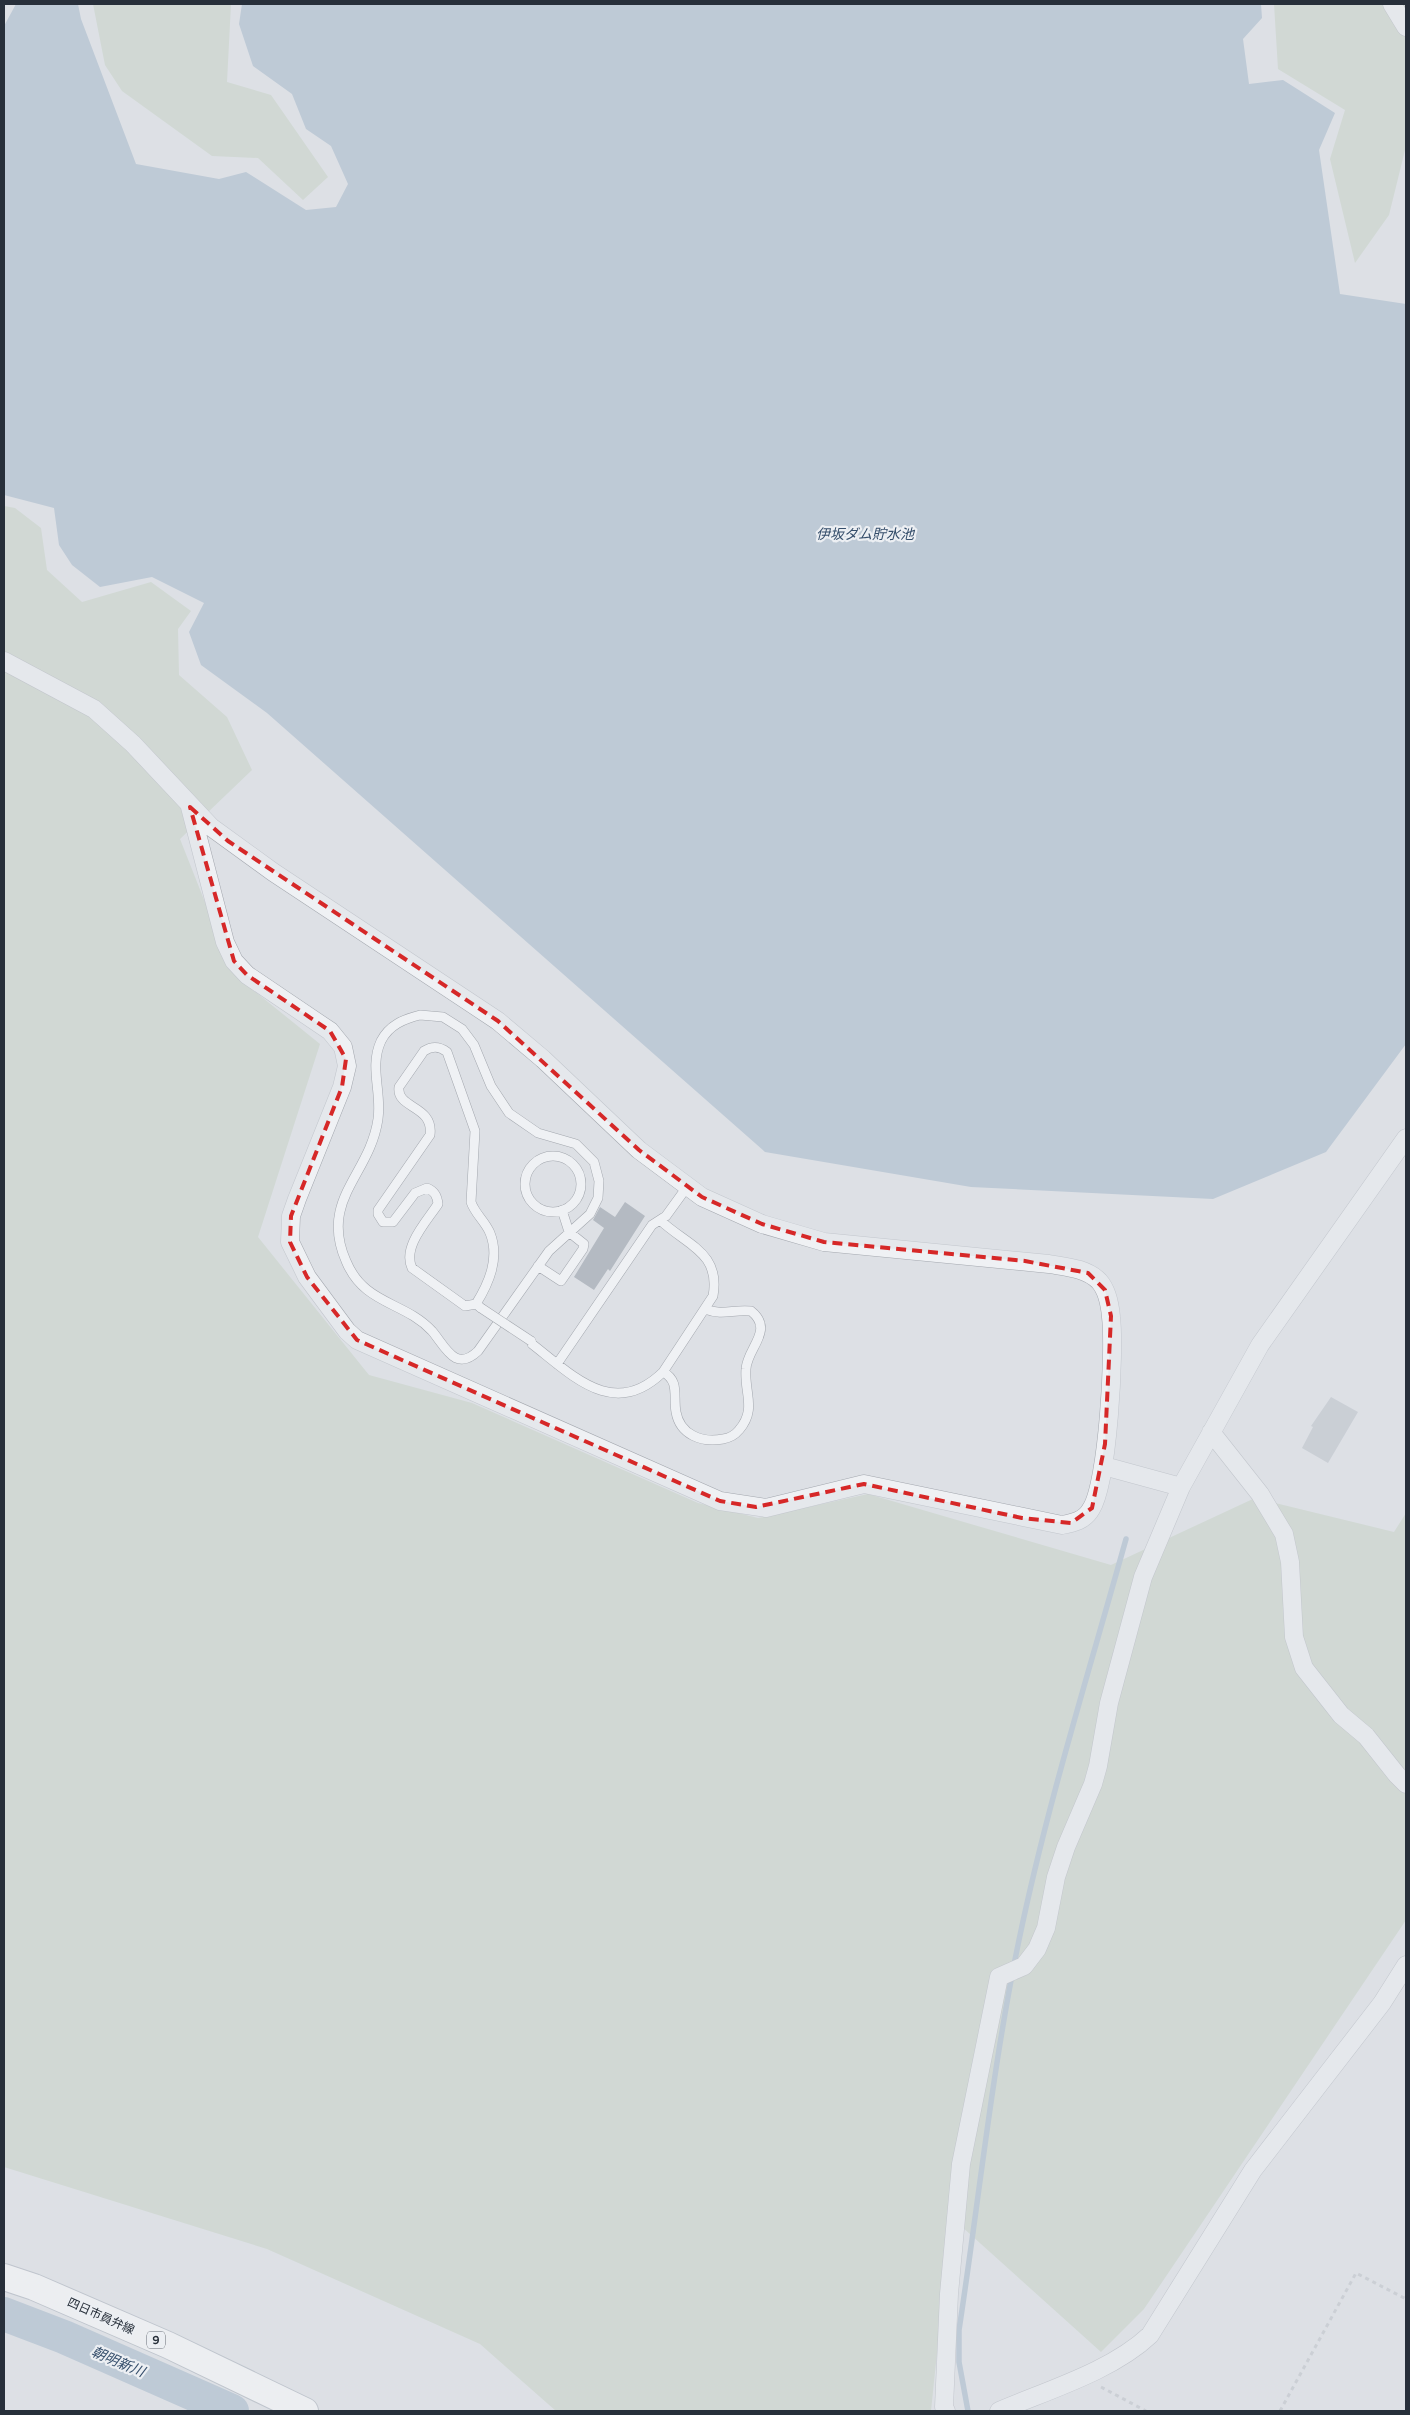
<svg xmlns="http://www.w3.org/2000/svg" width="1410" height="2415" font-family="'Varela Round','Noto Sans JP',sans-serif">
<style>
.green{fill:#c3cfbe}
.water{fill:#9aafc3}
.lines{fill:none;stroke-linecap:round;stroke-linejoin:round}
.stream{stroke:#9aafc3;stroke-width:5.5}
.river{stroke:#9aafc3;stroke-width:34}
.building{fill:#b4bac2}
.service-casing{stroke:#a3a7ae;stroke-width:10}
.minor-casing{stroke:#a3a7ae;stroke-width:19}
.primary-casing{stroke:#9da5b0;stroke-width:28}
.path{stroke:#b7bbc0;stroke-width:3;stroke-dasharray:4 4;stroke-linecap:butt}
.service{stroke:#eff1f4;stroke-width:9}
.minor{stroke:#eff1f4;stroke-width:18}
.primary{stroke:#fff;stroke-width:26}
.service-bridge-casing{stroke:#a3a7ae;stroke-width:10;stroke-linecap:butt}
.service-bridge{stroke:#eff1f4;stroke-width:9}
.marked{fill:none;stroke:#d62828;stroke-width:4;stroke-dasharray:10 6;stroke-linejoin:round}
.labels{text-anchor:middle;dominant-baseline:central;stroke-width:4.5;stroke-linejoin:round;paint-order:stroke}
.shield{fill:#eceff3;stroke:#626972;stroke-width:1}
.shield-label{font-size:11px;font-weight:bold;fill:#272f3a}
.street-label{font-size:12px;fill:#272f3a;stroke:#eceff3}
.water-label{font-size:14px;font-style:italic;fill:#354e6b;stroke:#eceff3}
</style>
<rect width="100%" height="100%" fill="#dde0e5"/>
<!-- green -->
<path class="green" d="M93,4H231L227,82L271,95L328,177L303,200L258,158L212,156L122,91L105,65Z
M1274,4H1406V146L1389,215L1355,263L1330,159L1345,110L1278,69Z
M4,506L15,508L41,528L47,570L82,602L151,582L191,611L178,629L179,675L227,717L252,770L180,839L229,963L242,981L320,1044L258,1237L369,1375L472,1403L698,1503L758,1518L868,1494L1111,1565L1255,1498L1394,1532L1406,1513V1920L1144,2309L1101,2352L951,2217L931,2411H556L480,2344L267,2249L4,2167Z"/>
<!-- water -->
<path class="water" d="M16,4H78L81,19L136,164L219,179L246,172L306,210L336,207L348,184L331,146L306,129L292,94L253,66L239,24L242,4H1261L1262,18L1243,39L1249,84L1283,80L1335,113L1319,150L1340,294L1406,304V1044L1326,1152L1213,1199L971,1187L765,1152L267,713L201,665L189,632L204,603L152,577L100,587L72,565L59,545L54,508L4,495V26Z"/>
<g class="lines">
<!-- stream -->
<path class="stream" d="M968,2411L959,2362V2330C979,2200 992,2069 1019,1940C1047,1805 1089,1672 1126,1539"/>
<!-- river -->
<path class="river" d="M4,2314L64,2337L232,2411"/>
</g>
<!-- building -->
<path class="building" d="M625,1202L645,1216L610,1271L608,1269L594,1290L574,1277L604,1228L593,1220L600,1207L615,1217Z
M1331,1397L1358,1412L1328,1463L1302,1448L1313,1427L1311,1426Z"/>
<g class="lines">
<defs>
<path id="service" d="M420,1015L443,1017L462,1029L474,1045L491,1086L509,1113L538,1133L576,1144L594,1162L599,1181L598,1198L590,1214L549,1251L478,1351C455,1373 445,1346 432,1331C404,1301 364,1305 346,1261C319,1199 370,1175 378,1119C382,1092 369,1067 381,1041C389,1025 404,1019 420,1015Z
M525 1184a28 28 0 1 1 56 0a28 28 0 1 1-56 0Z
M538,1266L561,1281L583,1249L584,1244L569,1232L562,1210
M476,1304C489,1283 500,1258 490,1233C485,1221 475,1214 471,1202L475,1131L447,1052C439,1046 432,1046 424,1051L399,1087C396,1109 434,1105 430,1135L378,1210V1214L383,1222H393L415,1193L427,1188C434,1191 437,1195 438,1204C427,1221 402,1247 412,1268L465,1306L476,1304L481,1308
M531,1341L532,1344C573,1376 614,1420 663,1372L713,1296C721,1252 686,1245 660,1220
M557,1364L652,1225L666,1216L687,1187
M663,1372C680,1381 673,1396 676,1412C680,1435 702,1443 723,1439C729,1438 735,1435 739,1430C757,1409 744,1393 746,1369C747,1348 775,1330 751,1311C733,1309 723,1316 705,1309"/>
<path id="minor" d="M1392,4L1406,27
M4,661L94,709L133,744L211,827L273,872L498,1021L543,1059L639,1150L702,1197L762,1224L824,1242L1049,1264C1066,1267 1086,1268 1099,1281C1107,1290 1110,1305 1111,1317C1115,1351 1108,1483 1091,1509C1085,1520 1074,1523 1062,1525L864,1484L766,1508L720,1501L357,1340L347,1331L307,1277L290,1242L291,1216L297,1199L342,1087L347,1066L343,1047L330,1031L247,975L234,961L225,942L190,807
M1211,1432L1260,1494L1284,1534L1290,1562L1294,1637L1304,1668L1341,1715L1366,1736L1397,1775L1406,1784
M1104,1466L1181,1487L1260,1345L1406,1138
M946,2411L944,2407L949,2294L961,2164L999,1977L1024,1966L1037,1949L1046,1928L1056,1877L1066,1847L1093,1784L1098,1766L1109,1703L1143,1577L1181,1487
M999,2411C1048,2390 1112,2371 1150,2335L1253,2170L1382,2003L1406,1965"/>
<path id="primary" d="M4,2277L34,2287L168,2345L305,2411"/>
</defs>
<!-- service casing -->
<use href="#service" class="service-casing"/>
<!-- minor casing -->
<use href="#minor" class="minor-casing"/>
<!-- primary casing -->
<use href="#primary" class="primary-casing"/>
<!-- path -->
<path class="path" d="M1101,2387L1146,2411
M1280,2411L1356,2273L1406,2299"/>
<!-- service -->
<use href="#service" class="service"/>
<!-- minor -->
<use href="#minor" class="minor"/>
<!-- primary -->
<use href="#primary" class="primary"/>
<defs>
<path id="service-bridge" d="M481,1308L531,1341"/>
</defs>
<!-- service-bridge casing -->
<use href="#service-bridge" class="service-bridge-casing"/>
<!-- service-bridge -->
<use href="#service-bridge" class="service-bridge"/>
</g>
<!-- marked area -->
<path d="M0 0H1410V2415H0ZM190,807L228,841L498,1021L639,1150L702,1197L762,1224L824,1242L1025,1261L1088,1273L1105,1290L1111,1316L1105,1444L1092,1508L1071,1523L1022,1518L864,1484L756,1507L720,1501L357,1340L307,1277L290,1242L291,1216L342,1087L346,1059L330,1031L247,975L234,961Z" fill="#dde0e5" fill-opacity=".55" fill-rule="evenodd"/>
<path class="marked" d="M190,807L228,841L498,1021L639,1150L702,1197L762,1224L824,1242L1025,1261L1088,1273L1105,1290L1111,1316L1105,1444L1092,1508L1071,1523L1022,1518L864,1484L756,1507L720,1501L357,1340L307,1277L290,1242L291,1216L342,1087L346,1059L330,1031L247,975L234,961Z"/>
<g class="labels">
<!-- shield labels -->
<rect class="shield" x="147" y="2331.5" width="18" height="17" rx="4"/>
<g class="shield-label">
<text x="156" y="2340">9</text>
</g>
<!-- street labels -->
<g class="street-label">
<text transform="translate(101 2316) rotate(24)">四日市員弁線</text>
</g>
<!-- water labels -->
<g class="water-label">
<text x="865" y="534">伊坂ダム貯水池</text>
<text transform="translate(118 2362) rotate(23)">朝明新川</text>
</g>
</g>
<!-- border -->
<rect width="1410" height="2415" fill="none" stroke="#272f3a" stroke-width="10"/>
</svg>
